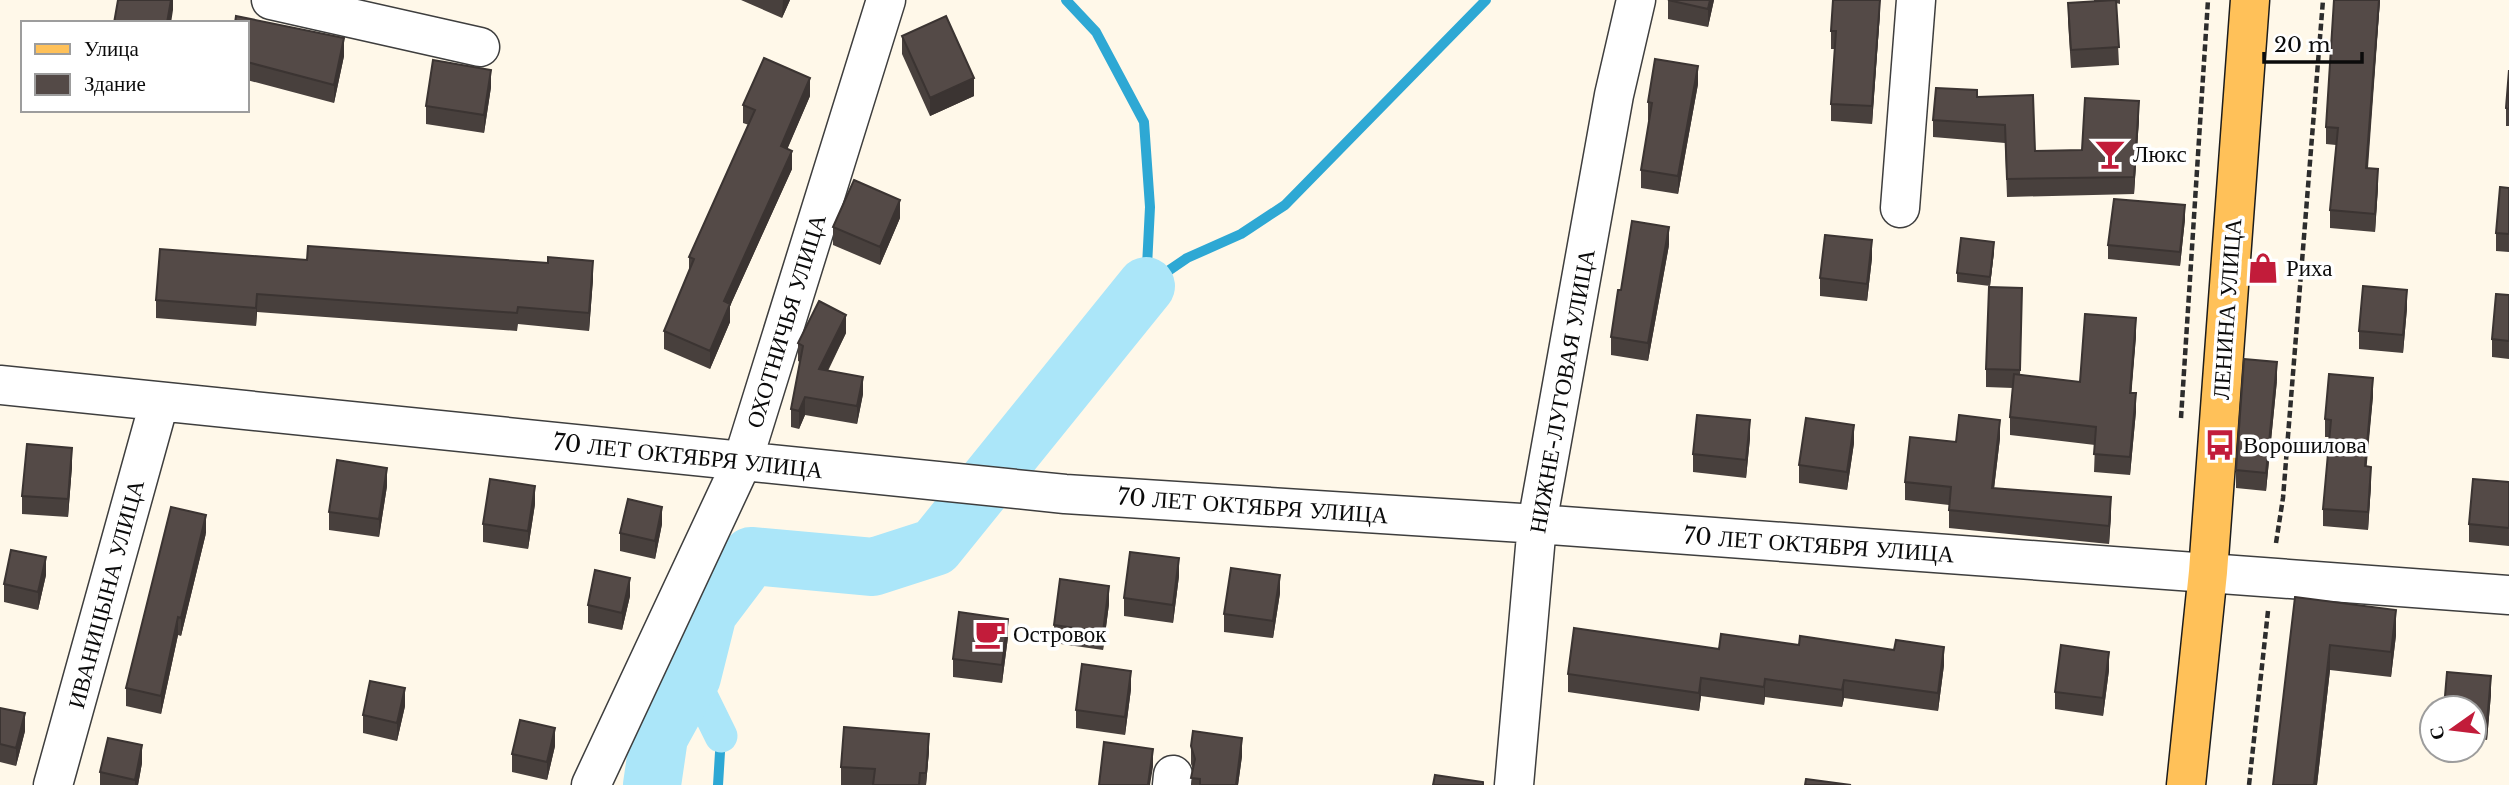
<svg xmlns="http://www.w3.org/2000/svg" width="2509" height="785" font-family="'Libre Baskerville',serif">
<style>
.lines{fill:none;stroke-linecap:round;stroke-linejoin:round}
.stream{stroke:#2ea8d4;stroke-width:10}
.canal{stroke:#abe6f9;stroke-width:33}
.river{stroke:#abe6f9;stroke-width:58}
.minor-casing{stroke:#3e3e3e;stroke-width:41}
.major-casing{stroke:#1c1c1c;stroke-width:41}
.path{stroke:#2d2d2d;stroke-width:4.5;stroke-dasharray:7 3.5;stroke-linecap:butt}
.minor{stroke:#fff;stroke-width:38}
.major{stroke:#ffc159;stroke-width:38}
.wall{fill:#48403d}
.shaded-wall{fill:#3b3432}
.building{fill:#544a47;stroke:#3b3432;stroke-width:2}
.labels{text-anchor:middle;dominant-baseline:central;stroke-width:7;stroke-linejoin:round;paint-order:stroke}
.poi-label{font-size:23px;fill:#0b0b0b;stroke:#fff;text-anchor:start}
.street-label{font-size:23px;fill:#0b0b0b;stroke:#fff}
</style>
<rect width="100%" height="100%" fill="#fff8e9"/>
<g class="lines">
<!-- stream -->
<path class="stream" d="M1066,0L1096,32L1144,122L1150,207L1146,286
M1146,286L1187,258L1241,234L1285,205L1486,0
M718,785L721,736"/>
<!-- canal -->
<path class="canal" d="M692,677L721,736"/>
<!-- river -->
<path class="river" d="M652,785L659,737L692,677L708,613L751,556L873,567L935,547L1146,286"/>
<defs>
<path id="minor" d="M271,0L480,47
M1900,208L1916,0
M0,385L1065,494L1537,524L2509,595
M53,785L159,403
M591,785L743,460L886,0
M1172,785L1173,775
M1514,785L1537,524L1614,95L1636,0"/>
<path id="major" d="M2186,785L2208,572L2250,0"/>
</defs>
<!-- minor casing -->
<use href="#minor" class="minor-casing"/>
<!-- major casing -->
<use href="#major" class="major-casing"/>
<!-- path -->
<path class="path" d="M2181,418L2208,0
M2276,543L2283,498L2323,0
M2249,785L2268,611"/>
<!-- minor -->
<use href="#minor" class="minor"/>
<!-- major -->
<use href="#major" class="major"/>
</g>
<!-- wall -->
<path class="wall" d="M741,0H790L782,18Z
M1668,0H1714L1708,27L1668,19Z
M2094,0H2120V4L2116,3L2119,65L2071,68L2068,21V3L2094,1Z
M2334,0H2380L2368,168L2378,187L2375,232L2330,228V210L2336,145L2326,144V127Z
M1880,13L1872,124L1831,121V104L1835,49H1831V31Z
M247,23L344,56L334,103L247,80Z
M902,36L974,96L930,116L902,54Z
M2509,70V126H2506V108Z
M1698,84L1678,194L1641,188V170L1649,121L1648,120V102Z
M491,87L484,133L426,124V106Z
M810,96L787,149L792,169L730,306V322L710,369L664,349V331L689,273V257L749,125L743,123V105Z
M1977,97L2035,151L2082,150L2139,119L2134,194L2007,197L2005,143L1933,137V120Z
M2509,188V252L2496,251V233Z
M900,218L880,265L833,245V227Z
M2185,219L2180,266L2108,259V245Z
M1669,245L1648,361L1611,355V337Z
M1994,252L1990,286L1957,282V273Z
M1872,258L1867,301L1820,296V278Z
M307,260L593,279L589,331L518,324L517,331L257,312L256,326L156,318V300Z
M2509,295V359L2492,357V339Z
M2022,306L2020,375L2080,382L2136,336L2131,393L2136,411L2130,475L2094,472L2095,445L2010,435V417L2013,388L1986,387V369Z
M2407,308L2403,353L2359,349V331Z
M846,333L828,371L863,394L857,424L805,415L799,429L791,427V409L800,362L798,361V343Z
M2277,380L2266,491L2236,488V470Z
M2373,396L2366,466L2371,485L2368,530L2323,526V509L2330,437H2325V419Z
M1750,438L1746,478L1693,472V454Z
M2000,438L1994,488L2111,515L2109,544L1949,528V505L1905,500V482L1956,442Z
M1854,443L1847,490L1799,483V465Z
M72,466L68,517L22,514V496Z
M2509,482V546L2469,542V524Z
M387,486L379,537L329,530V512Z
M535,504L528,549L483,542V524Z
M662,524L655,559L620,551V533Z
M206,533L181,636L178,635L161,714L126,706V688Z
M46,575L38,610L4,602V584Z
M1179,576L1173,623L1124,616V598Z
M1280,593L1273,638L1224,632V614Z
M630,596L622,630L588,623V605Z
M2295,597L2396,635L2391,677L2330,670L2317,785H2273Z
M1109,604L1103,650L1054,643V625Z
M1008,637L1002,683L953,677V659Z
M1719,649L1944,665L1938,711L1844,698L1842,707L1765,697L1764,705L1701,696L1699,711L1568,692V674Z
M2109,670L2103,716L2055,709V692Z
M1131,689L1125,735L1076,728V710Z
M2491,694L2487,740L2474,738V708Z
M405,706L397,741L363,733V715Z
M0,708L25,731L16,766L0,762Z
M555,746L547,780L512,772V754Z
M1191,746L1242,756L1238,785H1191L1193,769L1191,764Z
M929,751L926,785H841V767Z
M142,763L138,785H100V772Z"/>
<!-- shaded-wall -->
<path class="shaded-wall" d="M171,0H173V10L171,23H167Z
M783,0H790L782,18Z
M1710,0H1714L1708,27V9Z
M1880,0V13L1872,124V106Z
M2379,0H2380L2366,186V168Z
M344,38V56L334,103V85Z
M1698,66V84L1678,194V176Z
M491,70V87L484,133V115Z
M810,78V96L781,164V146Z
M974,78V96L930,116V98Z
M2139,101V119L2134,194V177Z
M792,151V169L730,306V322L710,369V351L724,301Z
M2378,169V187L2375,232V214Z
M900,200V218L880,265V247Z
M2185,205V219L2180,266V252Z
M1669,227V245L1648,361V343Z
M1872,240V258L1867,301V284Z
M1994,242V252L1990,286V277Z
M593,261V279L589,331V313Z
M2407,290V308L2403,353V335Z
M257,294V312L256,326V308Z
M846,315V333L819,387V369Z
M2136,318V336L2130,411V393Z
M2277,362V380L2266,491V473Z
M863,377V394L857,424V406Z
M2373,378V396L2365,484V466Z
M2136,393V411L2130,475V457Z
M805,397V415L799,429V411Z
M1750,420V438L1746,478V460Z
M2000,420V438L1992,506V488Z
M1854,425V443L1847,490V472Z
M72,448V466L68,517V499Z
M2371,467V485L2368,530V512Z
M387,468V486L379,537V519Z
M535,486V504L528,549V531Z
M2111,497V515L2109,544V526Z
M662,507V524L655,559V541Z
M206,515V533L181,636V618Z
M46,557V575L38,610V592Z
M1179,558V576L1173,623V605Z
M1280,575V593L1273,638V621Z
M630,578V596L622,630V613Z
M1109,586V604L1103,650V632Z
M2396,610V635L2391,677V652Z
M178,617V635L161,714V696Z
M1008,619V637L1002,683V665Z
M2330,645V670L2317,785H2314Z
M1944,647V665L1938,711V693Z
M2109,652V670L2103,716V698Z
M1131,671V689L1125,735V717Z
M2491,676V694L2487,740V722Z
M1701,678V696L1699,711V693Z
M1765,679V697L1764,705V687Z
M1844,680V698L1842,707V690Z
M405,688V706L397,741V723Z
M25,713V731L16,766V748Z
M555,728V746L547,780V762Z
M929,734V751L926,785V773Z
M1242,738V756L1238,785H1236Z
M142,745V763L138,785H135V780Z
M1153,749V767L1150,785H1148Z"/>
<!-- building -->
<path class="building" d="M118,0H171L167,23H114Z
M1668,0H1710L1708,9Z
M1833,0H1880L1872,106L1831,104L1836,31H1831Z
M2116,0L2119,47L2071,50L2068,3Z
M2334,0H2379L2366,168L2378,169L2375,214L2330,210L2338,128L2326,127Z
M236,16L344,38L334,85L247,62V23H235Z
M946,16L974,78L930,98L902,36Z
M764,58L810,78L781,146L792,151L724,301L730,304L710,351L664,331L694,259L689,257L755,110L743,105Z
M1655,59L1698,66L1678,176L1641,170L1652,103L1648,102Z
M433,60L491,70L484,115L426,106Z
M2509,70V109L2506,108Z
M1936,88L1977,90V97L2033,95L2035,151L2082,150L2085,98L2139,101L2134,177L2007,179L2005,125L1933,120Z
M854,180L900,200L880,247L833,227Z
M2500,187L2509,188V234L2496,233Z
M2114,199L2185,205L2180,252L2108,245Z
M1632,221L1669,227L1648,343L1611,337L1618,290H1621Z
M1825,235L1872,240L1867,284L1820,278Z
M1961,238L1994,242L1990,277L1957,273Z
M308,246L548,263V257L593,261L589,313L518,307L517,313L257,294L256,308L156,300L160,249L307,260Z
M2363,286L2407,290L2403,335L2359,331Z
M1989,287L2022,288L2020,370L1986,369Z
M2496,294L2509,295V341L2492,339Z
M819,301L846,315L819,369L863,377L857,406L805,397L799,411L791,409L803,346L798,343Z
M2085,314L2136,318L2130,393H2136L2130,457L2094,454L2096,427L2010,417L2014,374L2080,382Z
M2244,359L2277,362L2266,473L2236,470Z
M2329,374L2373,378L2365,466L2371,467L2368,512L2323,509L2331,420L2325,419Z
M1697,415L1750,420L1746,460L1693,454Z
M1959,415L2000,420L1992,488L2111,497L2109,526L1949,510L1951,487L1905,482L1910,437L1956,442Z
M1806,418L1854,425L1847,472L1799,465Z
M27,444L72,448L68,499L22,496Z
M337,460L387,468L379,519L329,512Z
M490,479L535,486L528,531L483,524Z
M2473,479L2509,482V528L2469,524Z
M628,499L662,507L655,541L620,533Z
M171,507L206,515L181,618L178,617L161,696L126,688Z
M11,550L46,557L38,592L4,584Z
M1130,552L1179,558L1173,605L1124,598Z
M1231,568L1280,575L1273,621L1224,614Z
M595,570L630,578L622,613L588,605Z
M1060,579L1109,586L1103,632L1054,625Z
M2295,597L2396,610L2391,652L2330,645L2314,785H2273Z
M959,612L1008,619L1002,665L953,659Z
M1574,628L1719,649L1721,634L1799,645L1800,636L1894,650L1896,640L1944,647L1938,693L1844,680L1842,690L1765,679L1764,687L1701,678L1699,693L1568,674Z
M2061,645L2109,652L2103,698L2055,692Z
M1082,664L1131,671L1125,717L1076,710Z
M2447,672L2491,676L2487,722L2474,721V708H2444Z
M370,681L405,688L397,723L363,715Z
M0,708L25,713L16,748L0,744Z
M520,720L555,728L547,762L512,754Z
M844,727L929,734L926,773H920L919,785H873L875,769L841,767Z
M1193,731L1242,738L1236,785H1200V779L1191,778L1195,759L1191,746Z
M108,738L142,745L135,780L100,772Z
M1104,742L1153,749L1148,785H1099Z
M1435,775L1483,782V785H1433Z
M1806,779L1851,785H1805Z"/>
<!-- icons -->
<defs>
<symbol id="bar-bare" viewBox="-9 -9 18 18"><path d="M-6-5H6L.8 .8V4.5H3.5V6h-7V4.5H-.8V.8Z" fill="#c21c3a" stroke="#fff" stroke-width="2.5" paint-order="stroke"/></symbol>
<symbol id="shop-bare" viewBox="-9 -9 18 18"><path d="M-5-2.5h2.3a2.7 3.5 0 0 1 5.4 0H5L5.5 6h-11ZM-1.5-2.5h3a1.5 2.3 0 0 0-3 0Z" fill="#c21c3a" stroke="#fff" stroke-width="2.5" paint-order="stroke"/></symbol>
<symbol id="bus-bare" viewBox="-9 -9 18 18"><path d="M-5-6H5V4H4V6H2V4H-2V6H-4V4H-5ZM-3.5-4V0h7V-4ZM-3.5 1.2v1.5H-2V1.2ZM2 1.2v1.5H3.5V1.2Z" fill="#c21c3a" stroke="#fff" stroke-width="2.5" paint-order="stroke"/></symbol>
<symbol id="cafe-bare" viewBox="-9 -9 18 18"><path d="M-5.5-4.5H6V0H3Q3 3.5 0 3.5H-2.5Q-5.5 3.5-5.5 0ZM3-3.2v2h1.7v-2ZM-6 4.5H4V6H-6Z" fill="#c21c3a" stroke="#fff" stroke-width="2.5" paint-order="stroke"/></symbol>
</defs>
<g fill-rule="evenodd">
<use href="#bar-bare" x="2088" y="132" width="44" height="44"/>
<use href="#shop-bare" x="2241" y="246" width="44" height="44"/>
<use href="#bus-bare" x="2198" y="423" width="44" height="44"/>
<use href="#cafe-bare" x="968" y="612" width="44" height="44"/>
</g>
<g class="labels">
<!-- poi labels -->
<g class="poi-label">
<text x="2133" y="154">Люкс</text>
<text x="2286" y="268">Риха</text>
<text x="2243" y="445">Ворошилова</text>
<text x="1013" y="634">Островок</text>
</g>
<!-- street labels -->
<g class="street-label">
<text transform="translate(2227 309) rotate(-86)">ЛЕНИНА УЛИЦА</text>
<text transform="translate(786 321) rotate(-73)">ОХОТНИЧЬЯ УЛИЦА</text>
<text transform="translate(1562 391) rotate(-80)">НИЖНЕ-ЛУГОВАЯ УЛИЦА</text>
<text transform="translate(688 456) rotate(6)">70 ЛЕТ ОКТЯБРЯ УЛИЦА</text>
<text transform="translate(1253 506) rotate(4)">70 ЛЕТ ОКТЯБРЯ УЛИЦА</text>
<text transform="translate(1819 545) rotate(4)">70 ЛЕТ ОКТЯБРЯ УЛИЦА</text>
<text transform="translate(106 594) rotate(-75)">ИВАНИЦЫНА УЛИЦА</text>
</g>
</g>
<!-- legend -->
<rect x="21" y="21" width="228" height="91" fill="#ffffff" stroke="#9d9d9d" stroke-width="2"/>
<rect x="35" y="44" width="35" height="10" fill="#ffc159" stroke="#9d9d9d" stroke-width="2"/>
<text x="84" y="56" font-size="21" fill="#0b0b0b">Улица</text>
<rect x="35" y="74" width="35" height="21" fill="#544a47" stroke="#9d9d9d" stroke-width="2"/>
<text x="84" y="91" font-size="21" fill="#0b0b0b">Здание</text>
<!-- north arrow -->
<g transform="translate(2453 729) rotate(256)"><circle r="33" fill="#ffffff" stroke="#9d9d9d" stroke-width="2"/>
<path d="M0-5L12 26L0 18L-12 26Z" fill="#c21c3a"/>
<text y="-10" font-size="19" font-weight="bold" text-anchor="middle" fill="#0b0b0b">С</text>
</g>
<!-- scale -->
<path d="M2264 52v10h98v-10" fill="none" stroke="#0b0b0b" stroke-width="3.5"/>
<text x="2274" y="52" font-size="21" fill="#0b0b0b" stroke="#ffffff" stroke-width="5" paint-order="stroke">20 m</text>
</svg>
